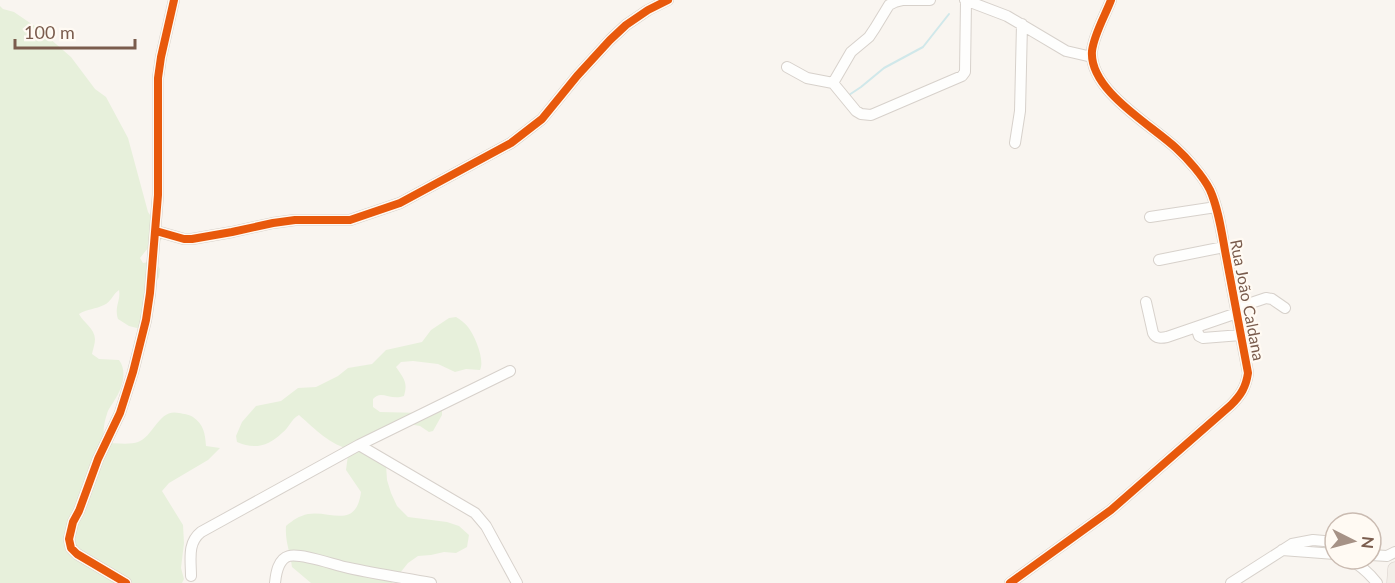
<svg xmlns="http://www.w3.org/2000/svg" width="1395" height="583" font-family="Lato,sans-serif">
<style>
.green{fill:#e7f0db}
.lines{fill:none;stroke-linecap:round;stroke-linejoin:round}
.stream{stroke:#d0e8ea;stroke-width:2}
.minor-casing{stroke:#d7d1cb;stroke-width:12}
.major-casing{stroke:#dad1cc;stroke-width:15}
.minor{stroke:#fefefd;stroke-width:10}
.major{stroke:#f3eee8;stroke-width:14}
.cycleway-casing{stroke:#fffaf3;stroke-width:11}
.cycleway{stroke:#e8590c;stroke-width:8}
.labels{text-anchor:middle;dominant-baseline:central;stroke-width:4.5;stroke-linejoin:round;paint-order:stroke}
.street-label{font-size:16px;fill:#7a5c4d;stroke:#fffaf3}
</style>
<rect width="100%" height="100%" fill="#f9f5f0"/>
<!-- green -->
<path class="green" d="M0,6L3,9L14,12L36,27L49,38L71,57L95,89L106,97L128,138L148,212L163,234L161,240L148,248L140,258L143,263L155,261L160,269L159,277L153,288L141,329L129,326L118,319C114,306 121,301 119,290C113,294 111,302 104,305C96,309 87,309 79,314C83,322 95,329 95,339C95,344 93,349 92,354L99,359L119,360C128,372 122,389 114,401C112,405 108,409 107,414C104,422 102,435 105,443C114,443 131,445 138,442C154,436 159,408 179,413C184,414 188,414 193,417C204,425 205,433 206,446L220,448L208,460L169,483L162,491L183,525L184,543L181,568L184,579L182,583H0Z
M456,317C461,320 465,323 468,327C475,336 485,360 480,370L466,369L455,372L438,364L413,361L401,362L396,367C404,379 408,382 404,396C390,401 381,389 373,399V407L380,412L423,413L442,410V415L433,431L429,432L420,426L403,423L360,444L386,465L387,480L391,493L397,506L408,517L447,522L459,526L469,535L467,547L456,553L444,552L431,555L418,556L408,563L392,583H311L292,567C290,551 285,542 286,526C293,520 299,516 308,514C330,510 356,530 361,492L346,470L348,455L352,450C330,445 315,429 299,415C291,419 289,428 282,433C269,446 254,450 237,442L236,436L242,422L256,406L281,401L298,388L316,387L338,376L348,368L372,364L386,350L422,342L431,330L449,318Z"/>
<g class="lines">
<!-- stream -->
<path class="stream" d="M849,95L861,87L884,68L923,47L949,14"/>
<defs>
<path id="minor" d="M965,0L1007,16L1066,51L1092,57
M787,67L807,78L833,83L856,111L861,114L871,115L962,76L965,72L966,1
M833,83L851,52L869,37L875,28L889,5L895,2L903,0H930
M1015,143L1020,111L1022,24
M1150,217L1216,207
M156,231L184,239H192L232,232L273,223L295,220H350L400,203L511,143L542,119L577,76L610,40L626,25L648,10L668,0
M1159,260L1224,247
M1146,302L1153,333C1156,339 1162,338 1167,337L1237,313
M1236,308L1266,298L1272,299L1285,308
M1196,327L1199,336L1203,338L1241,335
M359,445L475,513L486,526L517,583
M1282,550L1335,554
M1371,555L1387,556L1395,552
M1349,559C1360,565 1369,573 1377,583
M191,576C191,560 187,543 201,532L359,445L510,371
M126,583L77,554L71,548L69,539L73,522L79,511L98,459L120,413L133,372L146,320L150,293L158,195V78L161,57L174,0
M275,583C276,573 278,559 289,556C302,553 334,565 349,568C376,574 404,578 431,583
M1010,583L1111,510L1231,405C1241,395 1246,387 1248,373C1241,334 1233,295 1226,256C1222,235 1219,210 1210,190C1203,176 1187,158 1176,148C1150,124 1089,90 1092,51C1094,34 1105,16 1111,0
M1231,583L1292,544L1313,540L1335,542"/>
<path id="major" d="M1394,583L1395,569"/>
</defs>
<!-- minor casing -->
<use href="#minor" class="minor-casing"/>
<!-- major casing -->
<use href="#major" class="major-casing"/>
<!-- minor -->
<use href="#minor" class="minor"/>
<!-- major -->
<use href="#major" class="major"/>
<defs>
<path id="cycleway" d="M156,231L184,239H192L232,232L273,223L295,220H350L400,203L511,143L542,119L577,76L610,40L626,25L648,10L668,0
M126,583L77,554L71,548L69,539L73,522L79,511L98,459L120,413L133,372L146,320L150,293L158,195V78L161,57L174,0
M1010,583L1111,510L1231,405C1241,395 1246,387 1248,373C1241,334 1233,295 1226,256C1222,235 1219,210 1210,190C1203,176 1187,158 1176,148C1150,124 1089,90 1092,51C1094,34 1105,16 1111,0"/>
</defs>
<!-- cycleway casing -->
<use href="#cycleway" class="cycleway-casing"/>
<!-- cycleway -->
<use href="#cycleway" class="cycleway"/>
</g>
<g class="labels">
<!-- street labels -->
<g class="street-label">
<text transform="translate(1248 300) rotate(79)">Rua João Caldana</text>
</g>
</g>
<!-- north arrow -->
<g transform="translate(1353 541) rotate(96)"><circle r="28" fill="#fffaf3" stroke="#cabbb1" stroke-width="1.5"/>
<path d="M0-4.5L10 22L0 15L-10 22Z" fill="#a69286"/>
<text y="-9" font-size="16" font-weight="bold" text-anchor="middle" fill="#7a5c4d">N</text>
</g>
<!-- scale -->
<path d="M15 39v9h120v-9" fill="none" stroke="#7a5c4d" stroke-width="3"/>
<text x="24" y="39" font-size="18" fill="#7a5c4d" stroke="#fffaf3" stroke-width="4.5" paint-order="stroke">100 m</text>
</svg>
